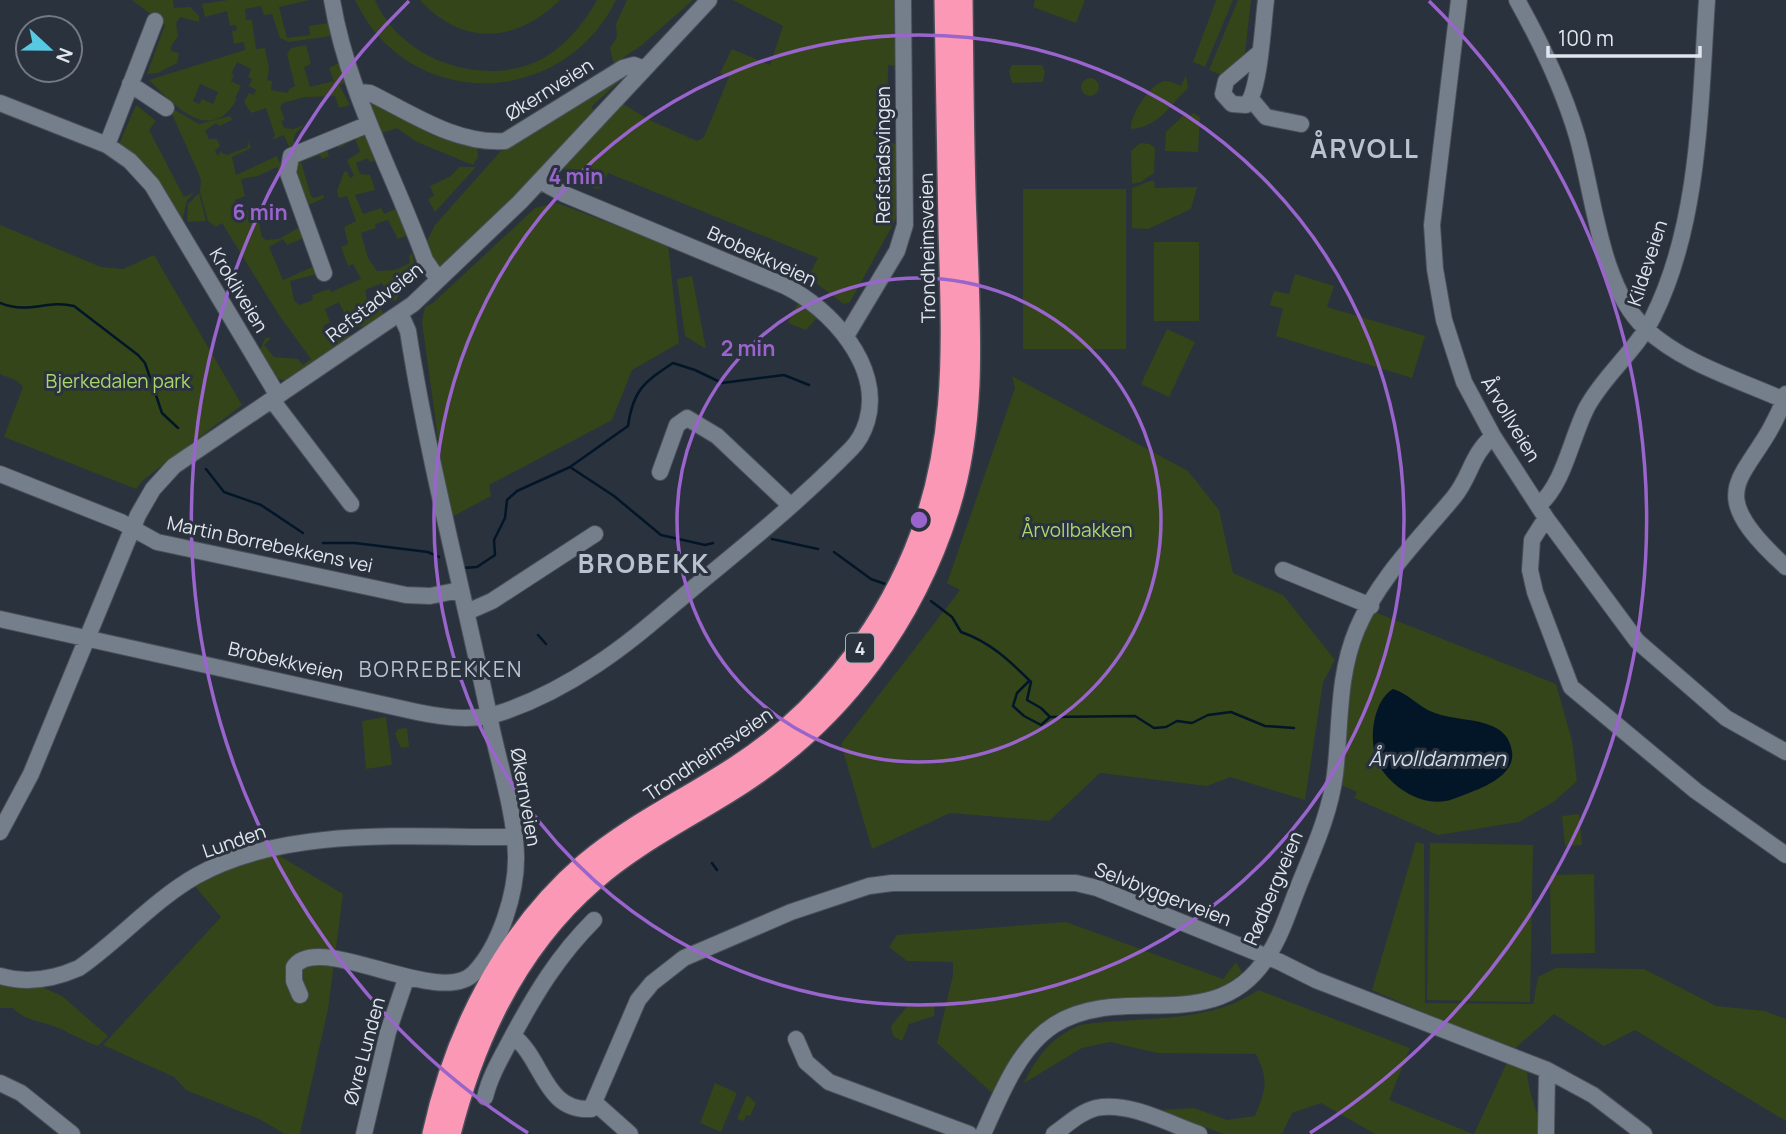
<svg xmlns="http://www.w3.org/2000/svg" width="1786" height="1134" font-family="Manrope,sans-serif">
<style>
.green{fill:#344519;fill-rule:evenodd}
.water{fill:#031628}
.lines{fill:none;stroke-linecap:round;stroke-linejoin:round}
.stream{stroke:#031628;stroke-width:2.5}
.minor-casing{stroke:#494f59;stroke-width:18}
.highway-casing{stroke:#494f59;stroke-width:24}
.minor{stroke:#757e8b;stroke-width:16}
.highway{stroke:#fb98b5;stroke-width:21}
.ring{fill:none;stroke:#9a64cd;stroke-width:3.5}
.labels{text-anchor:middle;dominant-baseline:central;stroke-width:6;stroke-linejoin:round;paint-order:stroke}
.shield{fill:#2a323d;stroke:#aab0b9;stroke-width:2}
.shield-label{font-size:18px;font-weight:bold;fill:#e1e6ee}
.street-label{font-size:19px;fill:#e1e6ee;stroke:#2a323d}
.park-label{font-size:19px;fill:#abd66b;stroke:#2a323d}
.neighbourhood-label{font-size:21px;letter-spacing:2px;fill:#b9c2d0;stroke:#2a323d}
.water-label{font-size:21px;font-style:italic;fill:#cfdff0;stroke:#2a323d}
.district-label{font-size:26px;font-weight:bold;letter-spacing:2px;fill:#b9c2d0;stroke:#2a323d}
.centre{fill:#9a64cd;stroke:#2a323d;stroke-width:3.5}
.ring-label{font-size:21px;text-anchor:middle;font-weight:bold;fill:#9a64cd;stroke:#2a323d;stroke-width:6;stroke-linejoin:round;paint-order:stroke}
</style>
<rect width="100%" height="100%" fill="#2a323d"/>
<!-- green -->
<path class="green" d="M132,0H173L174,8L190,7L199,16V22L180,17L176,23L178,36L171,46V51L179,53L177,63L158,73L147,74L165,25Z
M228,0H309L279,7L287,38L310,35L309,26L328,23L331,36L289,42L280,38L272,14L264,15L261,6L245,9L246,20H252L256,49L265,48L269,69L267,80L272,81L271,90L288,93L289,89L295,86L287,54L291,48L306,45L311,64L304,67L310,87L334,81L329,68L339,63L346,82L339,85L350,105L339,108L335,96L305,97L283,103L280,107L285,120L281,121L284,128L293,129L306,125C295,132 291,137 296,148L291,151L284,135L272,140L275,135L266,108L251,113L244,102L249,93L254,95L256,90L249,86L252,79L248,77L251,69L237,62L231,74L234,75L231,81L241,86L235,98L237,99C210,147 172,103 149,80L245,50L244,42L234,44L232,31L237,30L236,25L230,26L227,11L205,17L202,4ZM200,84L218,92L213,104L202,99L199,104L193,101Z
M355,0H375C399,56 471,84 528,65C559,54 582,27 597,0H616C562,110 407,112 355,0Z
M420,0H560C516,43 463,47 420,0Z
M627,0H693L642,45L614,64L610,48L617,37L616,24Z
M733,0H894L895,66L888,65L887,141L896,144V219L850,302L844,304L808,277L818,258L608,173L601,188L596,189L565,174L564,162L620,102L649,120L697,141L704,137L729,77L720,73L732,49L770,65L783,26Z
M1035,0H1085L1076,23L1033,7Z
M1216,0H1233L1205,67L1193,62Z
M1238,0H1251L1245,53L1221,75L1209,70Z
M1012,65H1042L1045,72L1043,82L1012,83L1009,71Z
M1186,75L1188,88C1170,105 1159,127 1131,129C1130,114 1151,83 1165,81C1170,81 1177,84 1181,86Z
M1081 87a9 9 0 1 1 18 0a9 9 0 1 1-18 0Z
M617,78L620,81L591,107L594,110L490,224L440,270L425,245L435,225L500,152Z
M372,102L434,132L477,147L478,157L473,165L417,142L397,128L382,133L386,143L383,144L370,105Z
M136,105L156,121L149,130L184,197L195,192L187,200L182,221L160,184L122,146L120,142Z
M173,109L199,124L230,116L232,120L219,126L216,123L205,131L209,139H217L220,146L215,151L218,156L220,152L227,155L248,147V141L251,148L232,157L236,175L277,156L285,177L283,179L277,167L258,176L241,179L245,196L235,200L240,213L256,207L262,237L266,240L279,239L303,225L306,237L287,245L283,239L269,247L283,280L317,265V274L290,281L294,300L299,305L313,300L312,295L329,289L331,292L361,279L353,264L348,266L341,247L348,244L344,227L356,221L347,196L339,198L337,191L344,172L347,171L350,178L354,176L347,160L360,152L355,139L339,148L337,142L362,132L367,134L377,160L370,162L368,158L356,163L360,174L370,175L375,190L355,195L363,214L381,208L384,214L395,209L386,183L408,235L398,239L388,220L375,224L376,228L361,233L368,258L377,271L395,270L410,263L409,255L412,253L415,266L396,300L386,303L390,298L382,283L365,290L368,304L374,308L379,306L383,313C374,322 363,331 350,325L339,302L325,309L330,322L323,326L330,340L366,331L286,381L273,377L258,355L265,338H271L264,345L274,357L298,359L303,365L311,359L279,315L222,223L216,227L208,221L200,192L201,179L172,114Z
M1193,113L1200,117L1198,152L1165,151L1166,132L1185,114L1189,117Z
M1140,143L1150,144L1155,148L1154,173L1141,182L1132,184L1131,151Z
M326,146L329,156L322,159L320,155L301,162L311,196L314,198L323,195L324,198L304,207L293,167L296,160Z
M459,167H476L435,212L428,199L434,196L430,186L451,176Z
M1150,181H1154L1155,188L1197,187L1191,209L1148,229L1132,228V188Z
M1023,189H1126V349H1023Z
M199,193L206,221L187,222L188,204Z
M557,203L668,245L679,343L632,370L612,420L489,485L491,496L452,517L445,489L422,322L425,307L433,303L535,208Z
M0,225L101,267L123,269L154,255L242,405L143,480L136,489L4,437L23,387L17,381L0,374Z
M1154,242H1199V321H1154Z
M1295,274L1334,286L1327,307L1425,336L1412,378L1276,336L1283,309L1270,305L1274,291L1289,294Z
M692,276L706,349L685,336L677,279Z
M801,297L821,313L806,330L788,323Z
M1167,329L1195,342L1169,397L1141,384Z
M1012,376L1188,471L1219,510L1233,573L1283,595L1335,660L1323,682L1305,800L1230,777L1207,786L1100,773L1049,821L950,813L872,849L841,744L960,590L947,583L1015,388Z
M1372,611L1556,684L1572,741L1577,781L1555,801L1519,822L1438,835L1354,798L1357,792L1341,785L1349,709V681L1356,647Z
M386,717L392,765L366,769L362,721Z
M407,728L409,747L401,748L395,734L398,729Z
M1579,814L1582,845L1565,846L1562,816Z
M1416,842L1424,844L1425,1003L1533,1004L1538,977L1556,968L1644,969L1716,1006L1765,1011L1786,1019V1121L1635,1030L1604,1046L1554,1014L1512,1051L1372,990Z
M1430,843L1533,845L1530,1002L1427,1000Z
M278,855L343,894L328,1009L300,1134H285L259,1119L186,1090L174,1077L103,1045L221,917L193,884L239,862Z
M1594,874L1595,953L1551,954L1550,875Z
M1066,922L1223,979L1236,962L1242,972C1221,992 1202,995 1173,997C1147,999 1106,996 1082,1004C1038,1017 1013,1055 992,1093L937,1043L953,975V962L907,961L889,947L897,935Z
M0,981L42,987L62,996L108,1036L98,1046C81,1040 69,1032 53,1026C37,1020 25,1021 13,1008H0Z
M1258,990L1410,1048L1389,1100L1473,1134H1375L1321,1103L1292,1113L1282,1134H1224L1157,1110L1194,1108L1227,1120L1255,1116C1266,1089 1269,1081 1256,1054L1157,1053L1110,1042L1082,1048L1024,1083C1037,1056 1052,1037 1080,1025C1138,1016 1208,1025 1258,990Z
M935,1003L934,1016L909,1024L902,1041L893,1036L891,1026L909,1004Z
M1509,1058L1527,1068C1527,1092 1538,1110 1542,1134H1474Z
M715,1083L737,1093L721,1132L700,1123Z
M747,1095L756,1103L750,1116L746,1115L744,1121L737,1119Z"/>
<!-- water -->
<path class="water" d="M1393,689C1410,694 1419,708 1435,713C1453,720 1474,718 1492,726C1501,730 1507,735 1510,744C1523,777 1476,790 1453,799C1427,809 1394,790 1380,767C1367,746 1372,701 1393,689Z"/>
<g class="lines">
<!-- stream -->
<path class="stream" d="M0,303C30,315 46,299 74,306L138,355L145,363L162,413L178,428
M570,467L628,426C633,390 644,382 673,363L695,370L722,383L784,375L809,385
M206,469L224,492L261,505L303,533
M772,539L818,549
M323,543H355L428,552L439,557
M834,552L871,579L885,584
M463,568L477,567L495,555L494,540L505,518L507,500L517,491L570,467L614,496L661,535L705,545L713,543
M931,601L952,617L961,632C990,642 1009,660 1031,682L1027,700L1041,708L1050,717L1135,716L1154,728L1166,727L1177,721L1192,723L1208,715L1231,712L1265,726L1294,728
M538,635L546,644
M1029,681L1017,693L1013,706L1024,716L1041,725L1050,717
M712,863L717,870"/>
<defs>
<path id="minor" d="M332,0C347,91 394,174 425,260L438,279
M1459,0L1432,225L1435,269L1444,320L1464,382L1493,436L1546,518L1637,641L1726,718L1786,752
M1517,0C1541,43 1563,89 1577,136C1594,195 1600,286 1645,328C1683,364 1740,380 1786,401
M1259,53L1226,81L1223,94L1232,104L1246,105C1260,93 1263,21 1266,0
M130,84L166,108
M359,92L370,93C411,113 457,145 505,141L623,68L634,65L644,69
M1251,99L1266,117L1301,124
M0,103L107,145L130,161L152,185L278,396
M107,145L155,21
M324,273L288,173L291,156L369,124
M846,336L897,251L905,225L903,0
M1786,394C1757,481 1690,480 1786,567
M272,400L351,504
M660,472L677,425L687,418L717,436L790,505
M0,474L121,522L157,542L406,595L430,596L460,590
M1539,505C1564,484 1571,438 1587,407C1605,374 1636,351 1653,317C1700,223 1700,103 1707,0
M1546,518L1532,540L1530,570L1535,592L1571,687L1696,791L1786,855
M1283,570L1371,606
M467,612L492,601L595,534
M0,619L417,712C446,718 477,722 506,711C537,700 569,683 596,665C630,643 661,615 692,589C746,545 802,499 851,449C859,441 864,431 867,421C883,366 830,308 785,286L564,194L540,181
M0,832L31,774L138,515L153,489L174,466L413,304L520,202L709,0
M0,976C27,984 54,979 79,968C119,940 154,900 196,876C287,825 414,838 515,837
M300,995L294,981V967C318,930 440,1009 474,973C500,946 517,892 516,855C515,814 501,771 492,730C465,597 429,466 408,331L400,313
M513,1036C543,1058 544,1112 591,1109L638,1000L652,983L684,958L791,912L869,886L892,883H1076L1097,888L1280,962L1316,980L1547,1070L1593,1095L1644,1134
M796,1039L806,1062L829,1082L969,1134
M0,1083L21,1093L72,1134
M485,1097C490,1076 501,1058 511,1039C535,994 558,956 594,920
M594,1102L630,1134
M364,1134L388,1032L406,979
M983,1134C1000,1097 1018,1048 1054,1025C1123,981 1215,1039 1267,957C1281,936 1288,913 1297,890C1312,852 1330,815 1335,774C1341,724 1337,677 1357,629C1379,578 1419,539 1454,497C1471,476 1471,455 1493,436
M1054,1134C1067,1125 1080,1112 1096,1108C1129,1101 1169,1124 1199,1134
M1546,1134L1547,1070"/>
<path id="highway" d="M433,1134C455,1032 506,932 585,864C631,825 687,799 737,766C816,715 878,638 914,552C959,445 952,341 949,228C948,152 947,76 945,0
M450,1134C474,1039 518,946 593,881C638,841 694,815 744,782C843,717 914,620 949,508C978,416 969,316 966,221C963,148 963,74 962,0"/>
</defs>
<!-- minor casing -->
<use href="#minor" class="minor-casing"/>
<!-- highway casing -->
<use href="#highway" class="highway-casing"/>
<!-- minor -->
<use href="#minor" class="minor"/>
<!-- highway -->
<use href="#highway" class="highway"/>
</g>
<!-- distance rings -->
<g class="ring">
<circle cx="919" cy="520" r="242"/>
<circle cx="919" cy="520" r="485"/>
<path d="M528 1133A727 727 0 0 1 409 1M1429 1A727 727 0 0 1 1310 1133"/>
</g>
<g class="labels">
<!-- shield labels -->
<rect class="shield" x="846" y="633.5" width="28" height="29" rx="5"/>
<g class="shield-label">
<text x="860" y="648">4</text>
</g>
<!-- street labels -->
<g class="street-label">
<text transform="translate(549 89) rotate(-32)">Økernveien</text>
<text transform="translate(883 155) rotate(-90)">Refstadsvingen</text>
<text transform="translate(927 248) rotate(-91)">Trondheimsveien</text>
<text transform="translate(762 256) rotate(25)">Brobekkveien</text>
<text transform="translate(1647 263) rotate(-72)">Kildeveien</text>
<text transform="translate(239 290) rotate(59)">Krokliveien</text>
<text transform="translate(374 302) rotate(-38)">Refstadveien</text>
<text transform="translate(1511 419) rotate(59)">Årvollveien</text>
<text transform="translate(270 544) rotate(12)">Martin Borrebekkens vei</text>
<text transform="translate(286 661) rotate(13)">Brobekkveien</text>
<text transform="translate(708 754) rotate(-34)">Trondheimsveien</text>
<text transform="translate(526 797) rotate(80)">Økernveien</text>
<text transform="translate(234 841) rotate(-19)">Lunden</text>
<text transform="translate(1273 888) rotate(-67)">Rødbergveien</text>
<text transform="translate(1163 894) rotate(21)">Selvbyggerveien</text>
<text transform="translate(364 1051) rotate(-75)">Øvre Lunden</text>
</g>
<!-- park labels -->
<g class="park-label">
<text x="118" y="381">Bjerkedalen park</text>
<text x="1077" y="530">Årvollbakken</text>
</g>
<!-- neighbourhood labels -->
<g class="neighbourhood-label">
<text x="441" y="669">BORREBEKKEN</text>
</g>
<!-- water labels -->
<g class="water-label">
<text x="1437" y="758">Årvolldammen</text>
</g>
<!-- district labels -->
<g class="district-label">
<text x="1365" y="148">ÅRVOLL</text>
<text x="644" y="563">BROBEKK</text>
</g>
</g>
<circle cx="919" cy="520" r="10" class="centre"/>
<g class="ring-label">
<text x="576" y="184">4 min</text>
<text x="260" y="220">6 min</text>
<text x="748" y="356">2 min</text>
</g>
<!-- north arrow -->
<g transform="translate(49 49) rotate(112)"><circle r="33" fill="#2a323d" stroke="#737a84" stroke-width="2"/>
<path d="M0-5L12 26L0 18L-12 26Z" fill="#58c9e3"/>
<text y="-10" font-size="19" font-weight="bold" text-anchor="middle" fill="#e1e6ee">N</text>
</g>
<!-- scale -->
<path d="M1548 46v10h152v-10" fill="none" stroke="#e1e6ee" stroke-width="3.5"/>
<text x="1558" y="46" font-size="21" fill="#e1e6ee" stroke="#2a323d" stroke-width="5" paint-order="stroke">100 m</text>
</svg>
